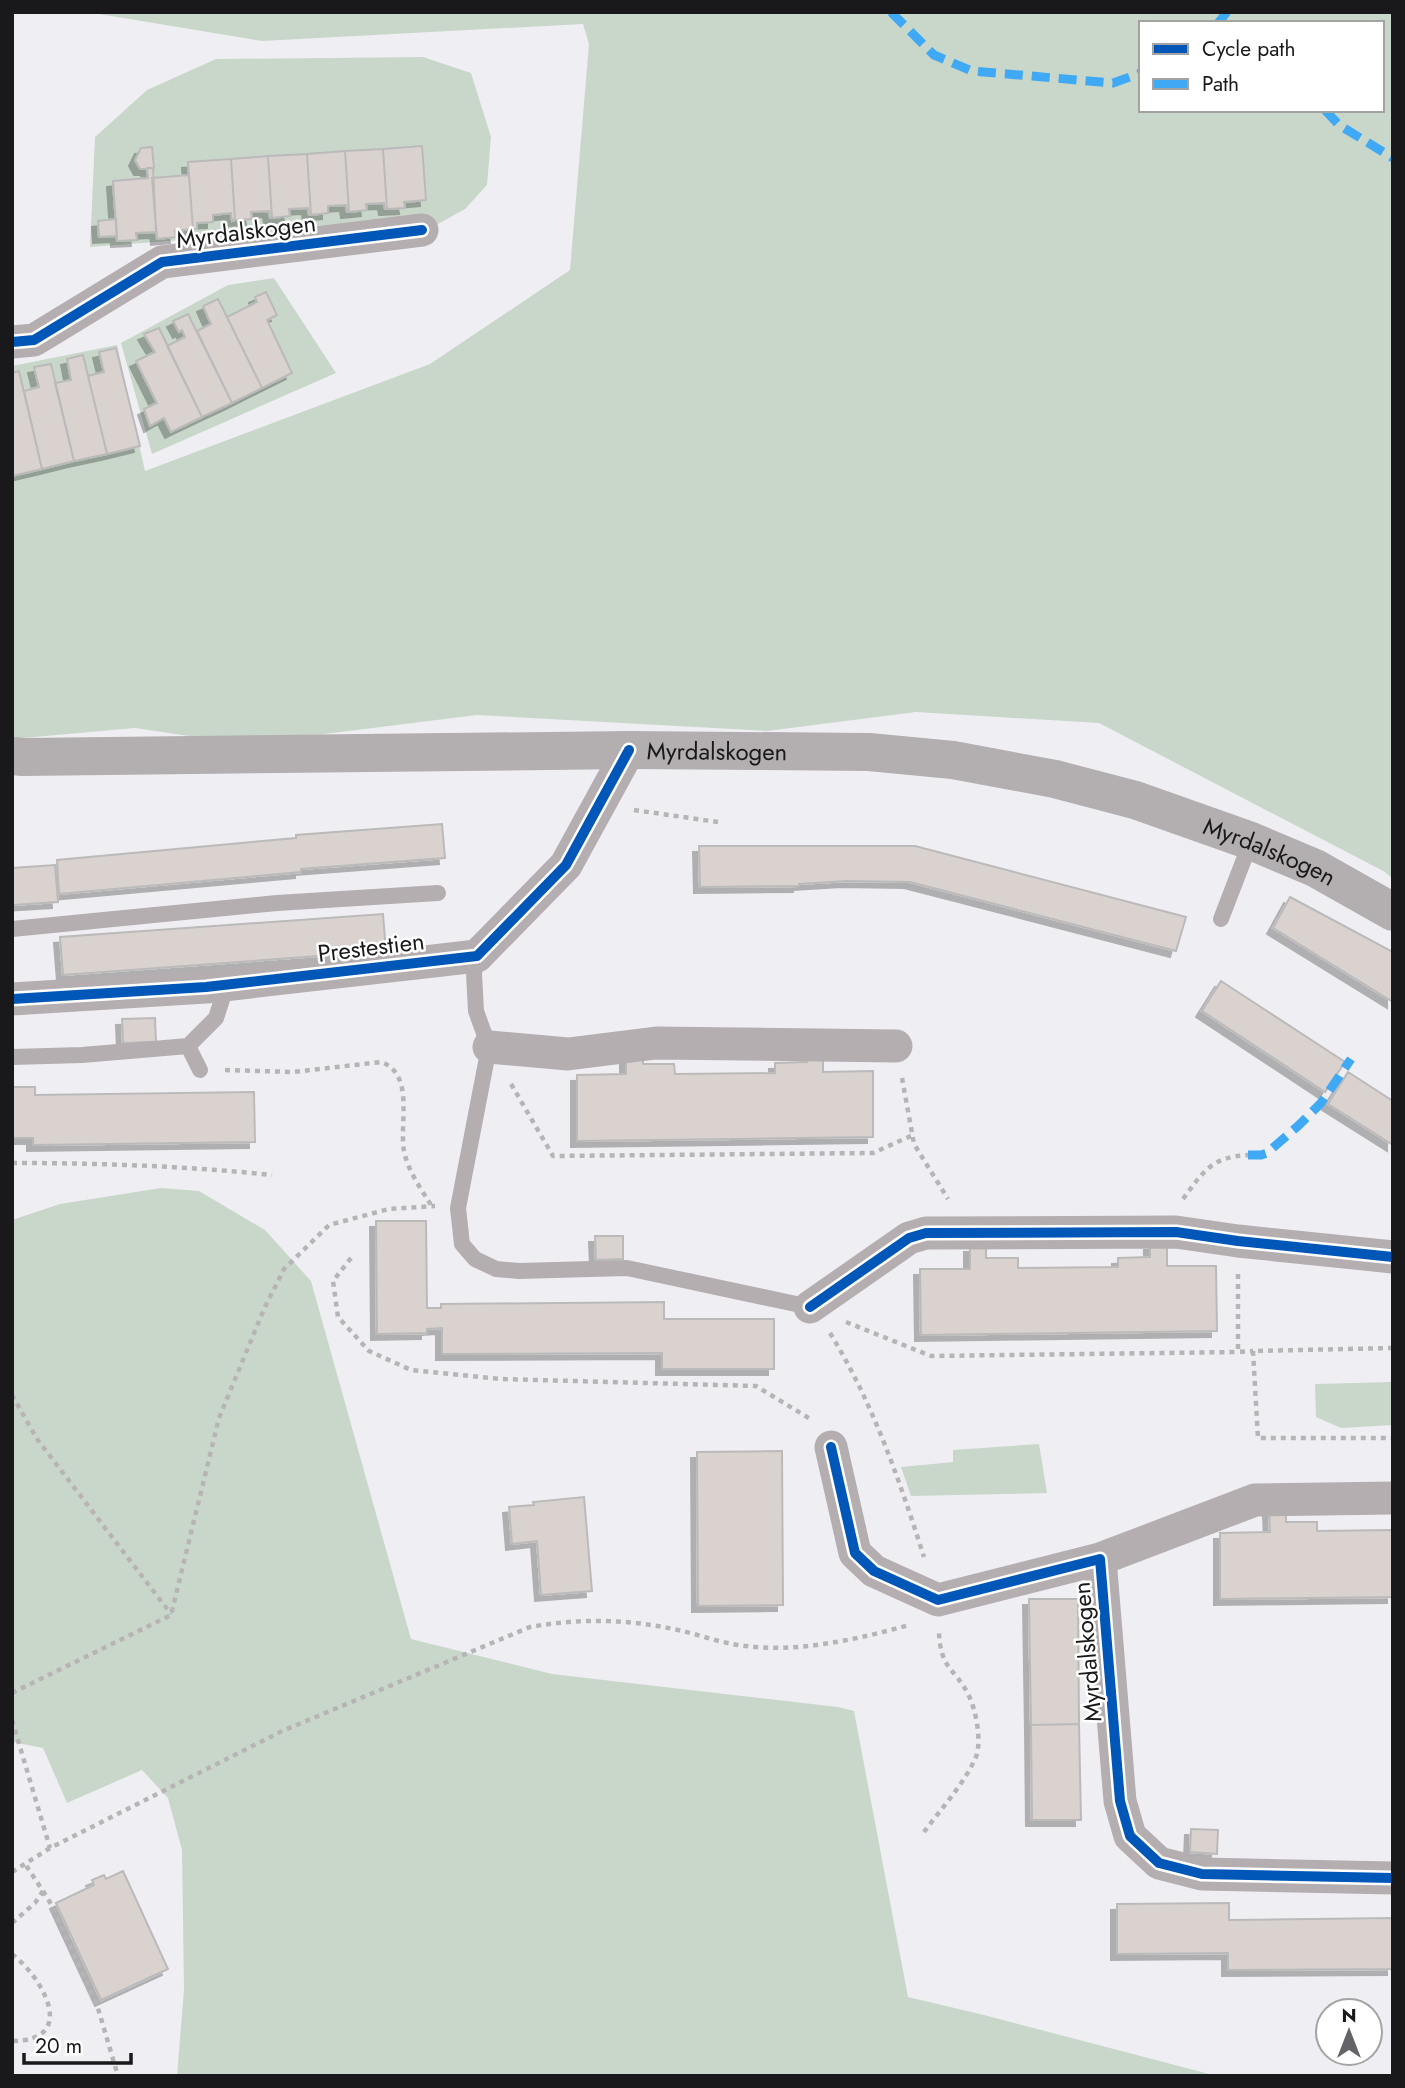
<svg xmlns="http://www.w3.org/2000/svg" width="1405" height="2088" font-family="Jost,sans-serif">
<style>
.green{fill:#c9d7ca;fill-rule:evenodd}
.building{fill:#dad2cf;stroke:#bbbabb;stroke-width:2;filter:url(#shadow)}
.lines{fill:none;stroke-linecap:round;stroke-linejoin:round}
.path{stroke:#b7b4b6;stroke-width:4.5;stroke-dasharray:5 5;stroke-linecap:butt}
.lane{stroke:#b4aeb1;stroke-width:16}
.street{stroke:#b4aeb1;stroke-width:33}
.secondary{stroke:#b3aeb0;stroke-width:38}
.quiet{stroke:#3fa9f5;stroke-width:9;stroke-dasharray:18 9;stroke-linecap:butt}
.cycleway-casing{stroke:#fff;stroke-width:15}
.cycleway{stroke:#0057b8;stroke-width:10}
.labels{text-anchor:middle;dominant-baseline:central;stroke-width:5;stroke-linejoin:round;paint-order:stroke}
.street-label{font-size:24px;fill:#19181b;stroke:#fff}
</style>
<defs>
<filter id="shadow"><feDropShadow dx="-6" dy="6" stdDeviation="0" flood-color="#0004"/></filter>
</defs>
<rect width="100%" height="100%" fill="#efeff3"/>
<!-- green -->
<path class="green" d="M87,12H1393V879L1385,872L1099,723L916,712L767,731L477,715L243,744L135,728L12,739V366L117,345L145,471L430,364L570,270L589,44L583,24L262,41ZM1141,23H1382V110H1141Z
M423,57L471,73L491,137L487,185L465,209L438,224L374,225L90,247L95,137L147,90L216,59Z
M274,278L336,373L152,454L121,343L228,285Z
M161,1188L199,1191L265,1230L311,1281L411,1639L552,1674L838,1707L854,1711L908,1997L984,2015L1217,2076H177L184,1989L182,1850L168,1798L142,1770L67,1803L43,1748L12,1742V1220L60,1204Z
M1393,1382V1425L1341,1428L1316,1417L1315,1384Z
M1039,1444L1047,1493L911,1496L901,1467L953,1462V1450Z"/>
<!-- building -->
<path class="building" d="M422,146L426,200L404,202L405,208L387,209L383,149Z
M152,147L154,168L140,169L135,160L141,148Z
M383,149L387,209H385L384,203L366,204L367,210L349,212L345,151Z
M345,151L349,212H347L346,205L328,206V213L311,215L307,154Z
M307,154L311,215H309L308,208L289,209L290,216L272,218L268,156Z
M268,156L272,218H270L269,211L251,212L252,219L235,220L231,159Z
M231,159L235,220L232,221L231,213L213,215V222L197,223V229H193L188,162Z
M147,168H153L156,232L136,233L137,240L117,241L113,181L148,178Z
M189,175L193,229L175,231L176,237L157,239L152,178Z
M116,219L117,236L99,237L98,221Z
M266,292L277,315L267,320L292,373L262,388L227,317L257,302L255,297Z
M218,299L262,388L232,403L197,331L211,324L203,306Z
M188,314L232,403L202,417L167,346L185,337L182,330L179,332L173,321Z
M159,328L202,417L171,432L164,418L150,426L144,409L157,403L136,361L155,352L144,334Z
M116,348L140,446L107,454L88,376L104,372L99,352Z
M83,355L107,454L74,461L55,383L71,380L67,359Z
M51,364L74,461L42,469L24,391L39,387L34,367Z
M19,371L42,469L12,476V373Z
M442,824L445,858L301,869V872L59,894L57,860L296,838V835Z
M699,846H915L1186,917L1176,951L910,882L847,881L799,884V886L700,887Z
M55,865L58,902L12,905V868Z
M1290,897L1393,952V1002L1273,928Z
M383,914L386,951L63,975L60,937Z
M1221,981L1345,1062L1325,1092L1202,1011Z
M155,1018L156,1042L123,1043L122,1019Z
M807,1049H823V1072L873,1071V1137L577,1141V1075L626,1074V1052H643V1064H674L675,1074L775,1073V1063L807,1062Z
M1348,1072L1393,1101V1145L1328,1104Z
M12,1087H35V1095L254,1092L255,1142L33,1145V1138H12Z
M376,1221H426L427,1308H441V1304L664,1302V1319H774V1369H662V1353L442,1354V1328L427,1329V1333L377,1334Z
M595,1236H623V1259L596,1260Z
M1150,1244H1167V1266H1216L1217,1331L921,1335L920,1269H970V1246H986V1258H1018V1268L1118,1267V1258L1150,1257Z
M782,1451L783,1605L698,1606L697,1452Z
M584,1497L592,1591L541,1595L537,1541L512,1544L509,1507L534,1505L533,1502Z
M1286,1509V1522H1317V1531L1393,1530V1597L1220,1599V1533L1270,1532L1269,1510Z
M1029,1599H1078L1079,1724L1031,1725Z
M1079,1724L1081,1820H1032L1031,1725Z
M1191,1829L1218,1830L1217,1854L1190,1852Z
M123,1871L168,1969L101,2000L56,1903L94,1885L92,1880L104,1875L106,1879Z
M1229,1903V1920L1393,1918V1969L1228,1970V1953L1117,1954V1904Z"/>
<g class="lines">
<!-- path -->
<path class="path" d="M634,810L718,822
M225,1070L293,1072L381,1062C415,1074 399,1122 404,1151C408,1171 421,1189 431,1205
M902,1078L914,1144L948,1199
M511,1084L553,1156L873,1153L913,1135
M12,1163C99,1163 185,1166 272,1175
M1183,1199C1203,1172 1211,1157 1248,1155
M351,1258L333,1281L338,1317L369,1351L411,1370L501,1379L756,1386L812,1420
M1238,1274V1352L1253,1351
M846,1322L931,1356L1238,1352
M830,1333C873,1403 899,1479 924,1557
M1393,1348L1253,1351L1258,1438H1393
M12,1395L37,1439L171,1614
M12,1693L171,1615L219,1418L264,1309L284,1269L329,1225L389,1209L435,1206
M12,1720L50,1848
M924,1832C941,1809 964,1784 976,1757C982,1741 976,1709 968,1694C954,1667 941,1670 939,1633
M12,1872L50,1848L280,1732L530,1627C579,1618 629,1619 678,1630C701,1635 723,1644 746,1646C797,1653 859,1639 909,1625
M43,1891L51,1904L97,2005L118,2076
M12,1923L35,1903L43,1891L25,1864
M12,1954C43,1978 79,2041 12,2041"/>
<!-- lane -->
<path class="lane" d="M1221,919L1251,841
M12,929L277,903L438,893
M477,956L474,973L476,1011L489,1047L458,1208L462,1244L475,1259L496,1269L519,1271L627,1268L810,1307
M188,1046L216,1018L227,984
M12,1057L82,1055L188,1046L200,1070"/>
<!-- street -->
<path class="street" d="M12,342L34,340L162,262L422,230
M12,999L206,987L477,956L566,865L629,750
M489,1047L568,1054L656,1043L896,1046
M810,1307L909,1238L926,1233L1176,1232L1238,1241L1393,1257
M831,1447L855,1553L874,1571L938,1600L1100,1559L1120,1801L1130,1836L1159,1863L1202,1874L1393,1878
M1100,1559L1255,1500L1393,1498"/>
<!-- secondary -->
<path class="secondary" id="s1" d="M12,756L23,757L629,750L869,752L953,760L1055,779L1135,800L1251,841L1315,868L1393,912"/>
<!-- quiet -->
<path class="quiet" d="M891,12L934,55L972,71L1113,83L1141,73
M1218,23L1227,12
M1325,110L1339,125L1393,158
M1248,1155H1261L1267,1153L1298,1126L1321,1103L1351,1059"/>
<defs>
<path id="cycleway" d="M12,342L34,340L162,262L422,230
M12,999L206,987L477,956L566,865L629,750
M810,1307L909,1238L926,1233L1176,1232L1238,1241L1393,1257
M831,1447L855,1553L874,1571L938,1600L1100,1559L1120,1801L1130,1836L1159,1863L1202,1874L1393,1878"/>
</defs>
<!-- cycleway casing -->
<use href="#cycleway" class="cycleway-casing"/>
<!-- cycleway -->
<use href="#cycleway" class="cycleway"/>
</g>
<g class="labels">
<!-- street labels -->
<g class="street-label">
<text transform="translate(246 231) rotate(-7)">Myrdalskogen</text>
<text stroke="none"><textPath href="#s1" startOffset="705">Myrdalskogen</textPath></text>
<text stroke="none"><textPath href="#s1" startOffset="1272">Myrdalskogen</textPath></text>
<text transform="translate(371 947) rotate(-7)">Prestestien</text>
<text transform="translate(1087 1652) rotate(-95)">Myrdalskogen</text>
</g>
</g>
<!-- border -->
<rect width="1405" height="2088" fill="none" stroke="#19181b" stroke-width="28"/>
<!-- legend -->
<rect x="1139" y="21" width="245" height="91" fill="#ffffff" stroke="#a3a3a4" stroke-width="2"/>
<rect x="1153" y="44" width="35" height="10" fill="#0057b8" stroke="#a3a3a4" stroke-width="2"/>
<text x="1202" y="56" font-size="21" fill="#19181b">Cycle path</text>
<rect x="1153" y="79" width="35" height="10" fill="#3fa9f5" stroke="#a3a3a4" stroke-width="2"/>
<text x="1202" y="91" font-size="21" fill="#19181b">Path</text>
<!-- north arrow -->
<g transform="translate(1349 2032)"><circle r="33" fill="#ffffff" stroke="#a3a3a4" stroke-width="2"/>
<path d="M0-5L12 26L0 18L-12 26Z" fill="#646367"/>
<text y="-10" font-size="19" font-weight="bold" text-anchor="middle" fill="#19181b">N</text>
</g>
<!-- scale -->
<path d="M24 2053v10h107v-10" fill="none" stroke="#19181b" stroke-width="3.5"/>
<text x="35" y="2053" font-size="21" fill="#19181b" stroke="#ffffff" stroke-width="5" paint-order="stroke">20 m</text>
</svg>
